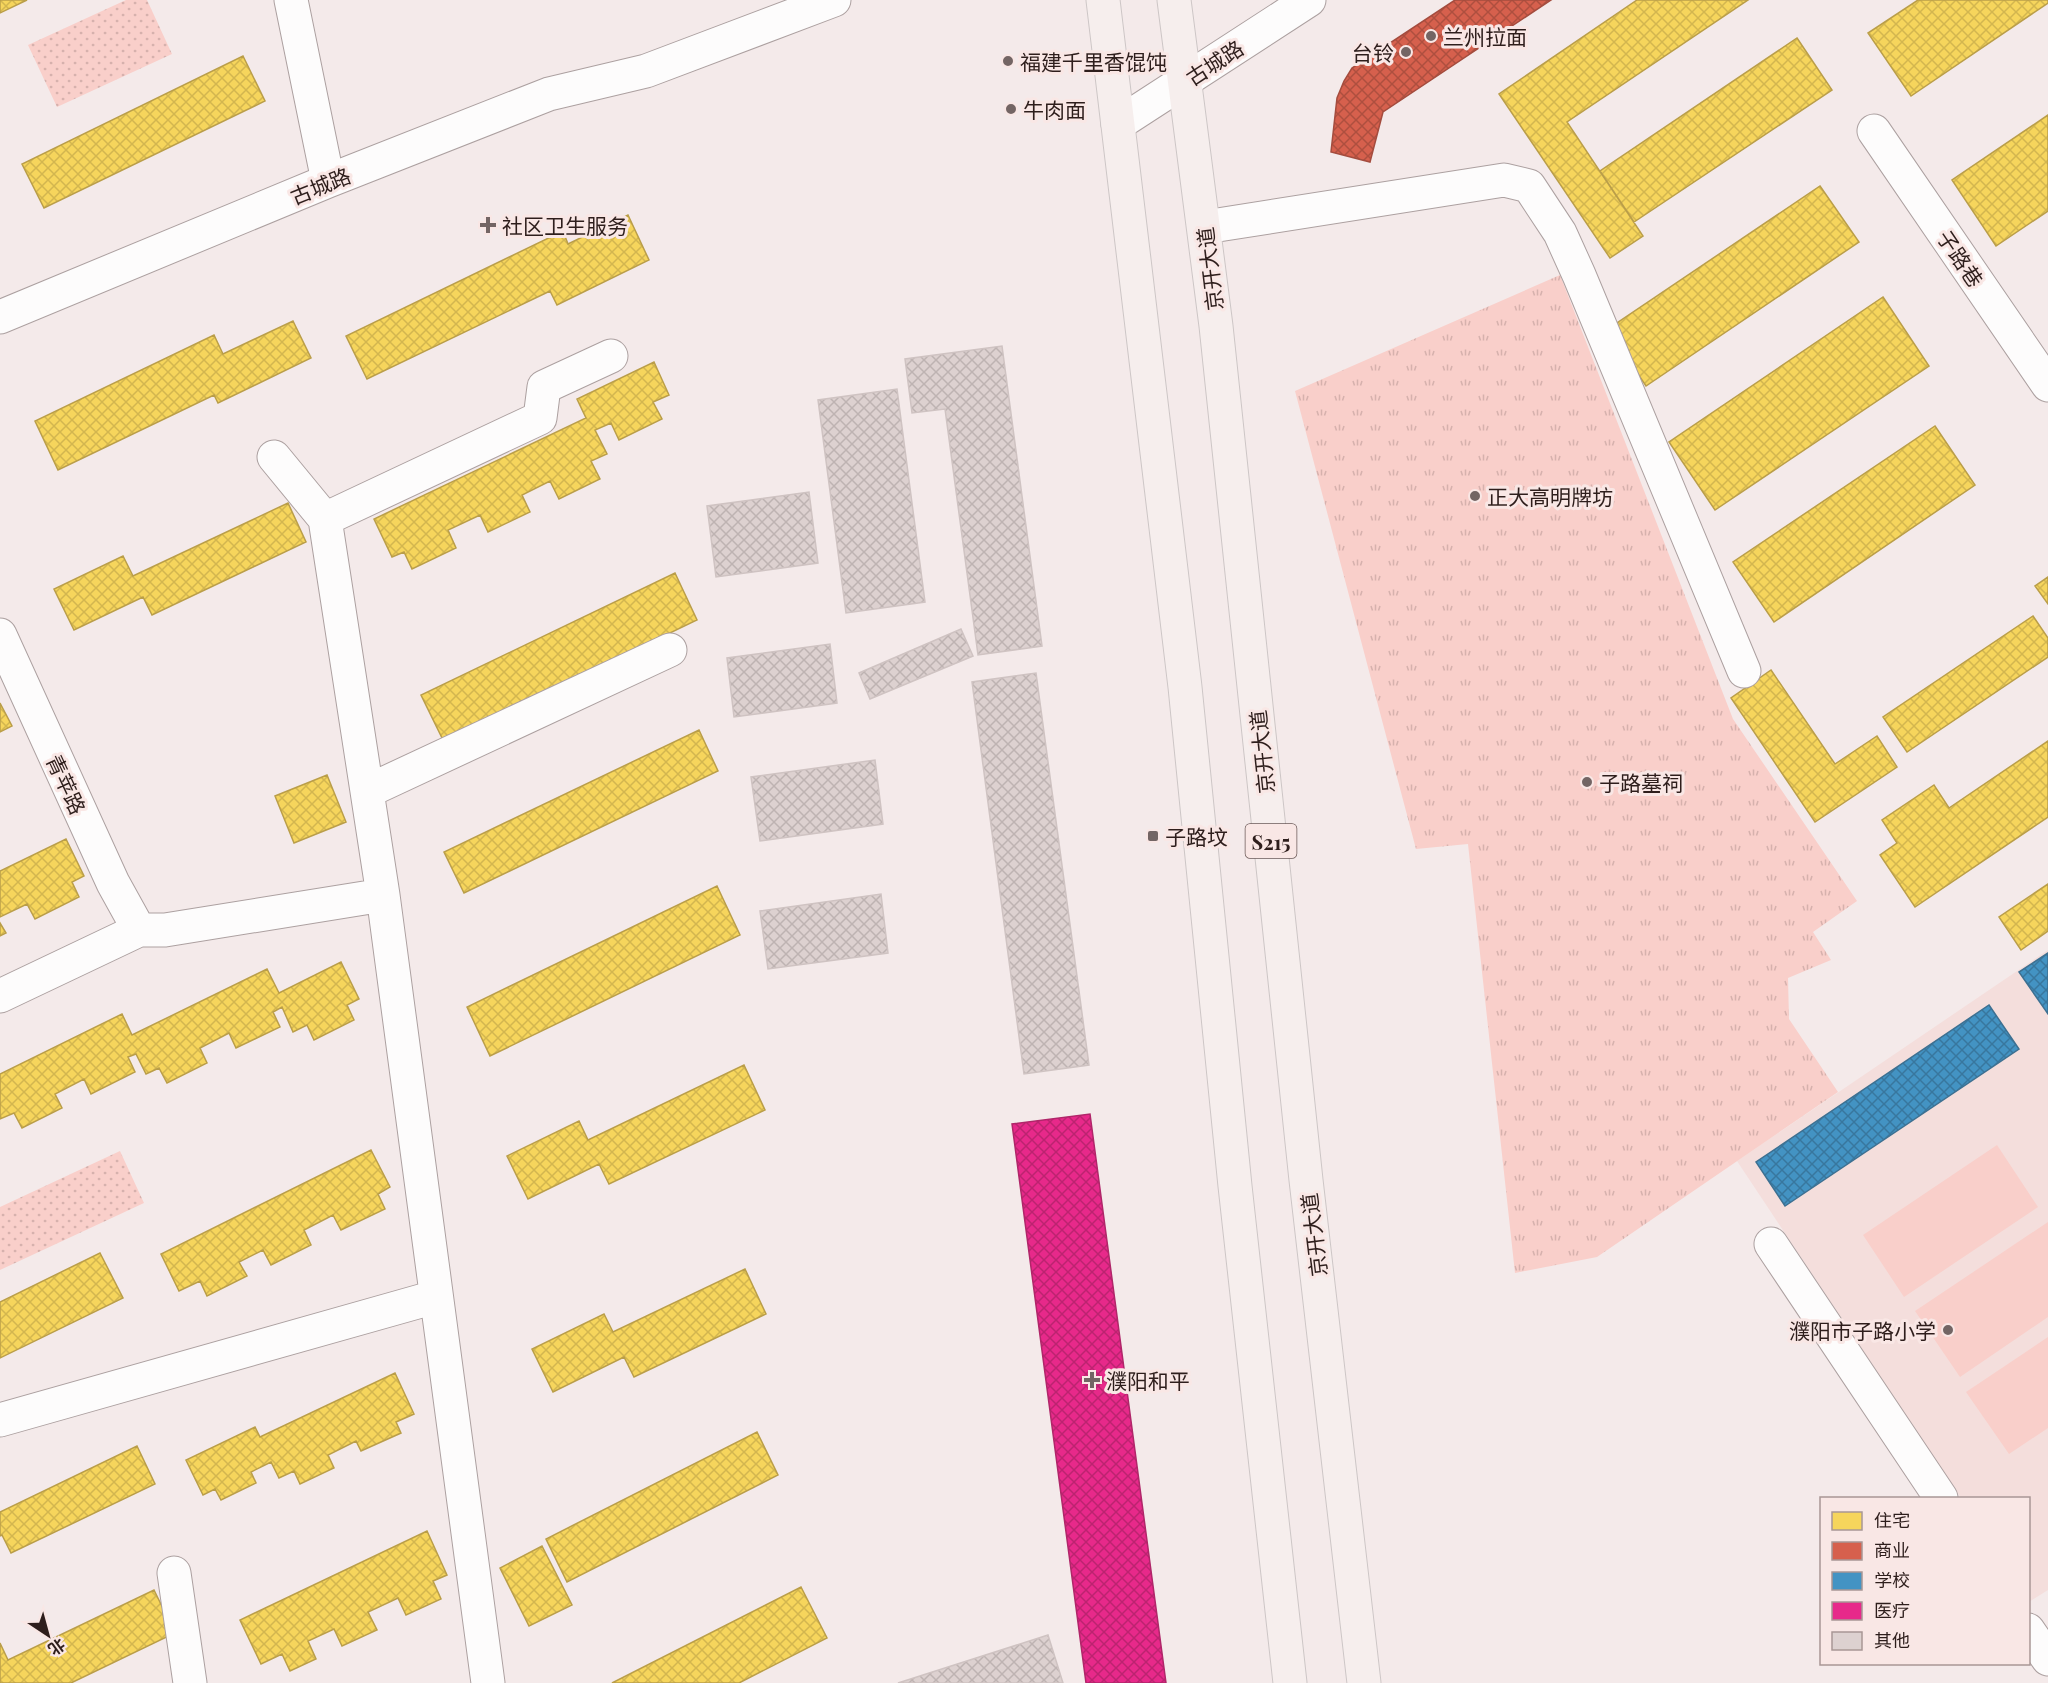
<svg xmlns="http://www.w3.org/2000/svg" width="2048" height="1683" font-family="'Playfair Display','Noto Sans SC',serif">
<style>
.built{fill:#f4dedc}
.grass{fill:url(#grass-dots)}
.park{fill:url(#park-tufts)}
.garden{fill:#f9cfca}
.homes{fill:url(#homes-cross-hatch);stroke:#ba9e49;stroke-width:1.5}
.shops{fill:url(#shops-cross-hatch);stroke:#a44c3e;stroke-width:1.5}
.schools{fill:url(#schools-cross-hatch);stroke:#3d7091;stroke-width:1.5}
.health{fill:url(#health-cross-hatch);stroke:#b02669;stroke-width:1.5}
.building{fill:url(#building-cross-hatch);stroke:#cfc3c2;stroke-width:1.5}
.lines{fill:none;stroke-linecap:round;stroke-linejoin:round}
.minor-casing{stroke:#aca0a0;stroke-width:35}
.major-casing{stroke:#cdc6c6;stroke-width:35}
.minor{stroke:#fdfcfc;stroke-width:33}
.major{stroke:#f6eeed;stroke-width:33}
.poi-dot{fill:#736564;stroke:#f9e7e5;stroke-width:2}
.labels{text-anchor:middle;dominant-baseline:central;stroke-width:6;stroke-linejoin:round;paint-order:stroke}
.shield{fill:#f9e7e5;stroke:#6b5a58;stroke-width:1.5}
.shield-label{font-size:20px;font-weight:bold;fill:#2e1e1c}
.poi-label{font-size:21px;fill:#2e1e1c;stroke:#f9e7e5;text-anchor:start}
.street-label{font-size:21px;fill:#2e1e1c;stroke:#f9e7e5}
</style>
<defs>
<pattern id="grass-dots" width="8" height="8" patternUnits="userSpaceOnUse" patternTransform="scale(1.5)"><rect width="8" height="8" fill="#f9cfca"/><path d="M2 2h.1M6 6h.1" fill="none" stroke="#d6b1ad" stroke-width="1.8" stroke-linecap="round"/></pattern>
<pattern id="park-tufts" width="24" height="20" patternUnits="userSpaceOnUse" patternTransform="scale(1.5)"><rect width="24" height="20" fill="#f9cfca"/><path d="M3 7l-1-3M5 7V3M7 7l1-3M15 17l-1-3M17 17v-4M19 17l1-3" fill="none" stroke="#d6b1ad"/></pattern>
<pattern id="homes-cross-hatch" width="8" height="8" patternUnits="userSpaceOnUse" patternTransform="scale(1.5)"><rect width="8" height="8" fill="#f6d55c"/><path d="M0 0l8 8M0 8l8-8" fill="none" stroke="#d3b64f"/></pattern>
<pattern id="shops-cross-hatch" width="8" height="8" patternUnits="userSpaceOnUse" patternTransform="scale(1.5)"><rect width="8" height="8" fill="#d6604d"/><path d="M0 0l8 8M0 8l8-8" fill="none" stroke="#ae4f3f"/></pattern>
<pattern id="schools-cross-hatch" width="8" height="8" patternUnits="userSpaceOnUse" patternTransform="scale(1.5)"><rect width="8" height="8" fill="#4393c3"/><path d="M0 0l8 8M0 8l8-8" fill="none" stroke="#38779e"/></pattern>
<pattern id="health-cross-hatch" width="8" height="8" patternUnits="userSpaceOnUse" patternTransform="scale(1.5)"><rect width="8" height="8" fill="#e7298a"/><path d="M0 0l8 8M0 8l8-8" fill="none" stroke="#bc2370"/></pattern>
<pattern id="building-cross-hatch" width="8" height="8" patternUnits="userSpaceOnUse" patternTransform="scale(1.5)"><rect width="8" height="8" fill="#ddd1d0"/><path d="M0 0l8 8M0 8l8-8" fill="none" stroke="#beb3b2"/></pattern>
</defs>
<rect width="100%" height="100%" fill="#f4eaea"/>
<!-- built -->
<path class="built" d="M2048,950V1590L2029,1602L2028,1498H1961L1737,1161Z"/>
<!-- grass -->
<path class="grass" d="M126,0H147L172,54L57,107L28,45Z
M120,1151L144,1203L0,1270V1207Z"/>
<!-- park -->
<path class="park" d="M1560,275L1733,719L1857,901L1813,932L1831,960L1788,978L1789,1019L1838,1092L1597,1257L1515,1273L1468,844L1416,849L1295,391Z"/>
<!-- garden -->
<path class="garden" d="M1997,1145L2038,1207L1904,1297L1863,1235Z
M2048,1222V1317L1960,1377L1915,1311Z
M2048,1337V1428L2009,1454L1966,1392Z"/>
<!-- homes -->
<path class="homes" d="M0,0H27L0,13Z
M1637,0H1748L1567,122L1643,236L1610,258L1499,94Z
M1918,0H2048V3L1911,96L1868,33Z
M1797,38L1832,90L1634,222L1600,171Z
M243,56L265,101L44,208L22,164Z
M2048,115V211L1996,246L1952,180Z
M1820,186L1859,242L1646,386L1608,329Z
M628,215L649,260L557,305L550,291L367,379L346,336L563,231L568,244Z
M1883,297L1929,366L1715,510L1669,442Z
M293,321L311,358L218,403L214,395L58,470L35,421L214,335L223,354Z
M654,362L669,395L653,402L662,419L619,440L611,423L595,430L607,454L591,461L600,479L559,499L550,481L522,495L530,512L488,532L480,515L448,530L456,548L412,569L404,552L392,557L374,519L586,418L577,399Z
M1935,426L1975,485L1774,622L1733,562Z
M288,503L306,542L152,615L143,597L74,630L54,589L123,556L133,576Z
M675,573L697,620L444,742L421,695Z
M2048,577V604L2035,586Z
M2033,616L2048,638V657L1907,752L1883,717Z
M1771,670L1835,764L1877,736L1897,767L1815,822L1731,698Z
M0,703L12,726L0,732Z
M699,730L718,771L464,893L444,852Z
M2048,741V817L1915,907L1880,855L1897,843L1882,820L1934,785L1949,808Z
M327,775L346,822L294,843L275,796Z
M66,839L84,876L72,882L79,897L35,919L27,904L0,917V871Z
M2048,884V931L2021,950L1999,917Z
M717,886L740,935L490,1056L467,1007Z
M0,923L6,933L0,936Z
M341,962L359,999L347,1005L354,1020L314,1040L307,1025L293,1032L282,1007L273,1012L280,1027L236,1048L229,1033L200,1048L207,1063L167,1083L159,1068L146,1074L136,1054L128,1057L135,1072L91,1094L84,1079L55,1094L62,1108L22,1128L14,1113L0,1119V1074L122,1014L132,1035L267,969L279,993Z
M744,1065L765,1110L609,1184L599,1164L528,1199L507,1156L579,1121L588,1140Z
M371,1150L390,1187L378,1194L385,1209L341,1230L333,1215L304,1230L311,1245L271,1265L263,1250L239,1262L247,1276L207,1296L200,1281L179,1291L161,1254Z
M100,1253L123,1298L0,1358V1302Z
M745,1269L766,1314L634,1377L624,1357L553,1392L532,1349L604,1314L613,1332Z
M395,1373L414,1414L396,1422L401,1433L361,1451L356,1441L328,1455L334,1468L300,1484L294,1471L279,1478L271,1462L251,1472L256,1483L221,1500L215,1489L203,1495L186,1460L255,1427L260,1437Z
M757,1432L778,1475L567,1582L546,1539Z
M137,1446L155,1484L11,1553L2,1535L0,1536V1512Z
M427,1531L447,1575L433,1581L441,1599L406,1615L398,1598L368,1612L377,1630L342,1646L334,1629L308,1641L316,1659L290,1671L282,1654L261,1664L240,1620Z
M542,1546L572,1605L529,1626L500,1568Z
M801,1587L827,1638L739,1683H612Z
M154,1590L175,1633L71,1683H0V1643L8,1660Z"/>
<!-- shops -->
<path class="shops" d="M1455,0H1551L1383,112L1370,162L1331,152L1337,98L1344,81L1352,68Z"/>
<!-- schools -->
<path class="schools" d="M2048,953V1014L2019,972Z
M1989,1005L2019,1049L1785,1206L1756,1162Z"/>
<!-- health -->
<path class="health" d="M1090,1114L1166,1683H1086L1012,1124Z"/>
<!-- building -->
<path class="building" d="M1002,346L1042,646L978,655L945,409L912,413L905,359Z
M897,389L925,602L846,613L818,400Z
M809,492L818,563L716,577L707,506Z
M961,629L973,656L870,699L859,673Z
M830,644L837,703L734,717L727,658Z
M1036,673L1089,1065L1024,1074L972,682Z
M875,760L883,824L760,841L751,777Z
M881,894L888,953L768,969L760,911Z
M1048,1635L1063,1683H898Z"/>
<g class="lines">
<defs>
<path id="minor" d="M291,0L328,181
M1118,124L1309,0
M1874,131L2048,385
M1205,227L1504,180L1529,186L1560,233L1579,275L1744,671
M0,317L328,181L549,94L646,71L834,0
M274,457L325,519L383,895
M325,519L540,418L544,387L611,356
M0,635L113,883L139,930
M368,791L670,650
M0,996L139,930H165L383,895L488,1683
M1771,1244L1941,1498
M0,1420L435,1297
M174,1573L190,1683
M2028,1630L2048,1659"/>
<path id="major" d="M1103,0L1185,687L1235,1186L1290,1683
M1174,0L1216,326L1306,1180L1364,1683"/>
</defs>
<!-- minor casing -->
<use href="#minor" class="minor-casing"/>
<!-- major casing -->
<use href="#major" class="major-casing"/>
<!-- minor -->
<use href="#minor" class="minor"/>
<!-- major -->
<use href="#major" class="major"/>
</g>
<!-- markers -->
<g class="poi-dot">
<circle cx="1431" cy="36" r="6"/>
<circle cx="1406" cy="52" r="6"/>
<circle cx="1008" cy="61" r="6"/>
<circle cx="1011" cy="109" r="6"/>
<path d="M485 216h6v6h6v6h-6v6h-6v-6h-6v-6h6z"/>
<circle cx="1475" cy="496" r="6"/>
<circle cx="1587" cy="782" r="6"/>
<rect x="1147" y="830" width="12" height="12" rx="3"/>
<circle cx="1948" cy="1330" r="6"/>
<path d="M1089 1371h6v6h6v6h-6v6h-6v-6h-6v-6h6z"/>
</g>
<g class="labels">
<!-- shield labels -->
<rect class="shield" x="1245.5" y="824" width="51" height="34" rx="4.5"/>
<g class="shield-label">
<text x="1271" y="841">S215</text>
</g>
<!-- poi labels -->
<g class="poi-label">
<text x="1443" y="36">兰州拉面</text>
<text x="1394" y="52" text-anchor="end">台铃</text>
<text x="1020" y="61">福建千里香馄饨</text>
<text x="1023" y="109">牛肉面</text>
<text x="502" y="225">社区卫生服务</text>
<text x="1487" y="496">正大高明牌坊</text>
<text x="1599" y="782">子路墓祠</text>
<text x="1165" y="836">子路坟</text>
<text x="1936" y="1330" text-anchor="end">濮阳市子路小学</text>
<text x="1106" y="1380">濮阳和平</text>
</g>
<!-- street labels -->
<g class="street-label">
<text transform="translate(1214 62) rotate(-33)">古城路</text>
<text transform="translate(320 185) rotate(-22)">古城路</text>
<text transform="translate(1961 258) rotate(56)">子路巷</text>
<text transform="translate(1209 269) rotate(-97)">京开大道</text>
<text transform="translate(1261 752) rotate(-96)">京开大道</text>
<text transform="translate(67 784) rotate(65)">青苹路</text>
<text transform="translate(1313 1235) rotate(-97)">京开大道</text>
</g>
</g>
<!-- legend -->
<rect x="1820" y="1497" width="210" height="168" fill="#f9e7e5" stroke="#a89795" stroke-width="1.5"/>
<rect x="1832" y="1512" width="30" height="18" fill="#f6d55c" stroke="#a89795" stroke-width="1.5"/>
<text x="1874" y="1527" font-size="18" fill="#2e1e1c">住宅</text>
<rect x="1832" y="1542" width="30" height="18" fill="#d6604d" stroke="#a89795" stroke-width="1.5"/>
<text x="1874" y="1557" font-size="18" fill="#2e1e1c">商业</text>
<rect x="1832" y="1572" width="30" height="18" fill="#4393c3" stroke="#a89795" stroke-width="1.5"/>
<text x="1874" y="1587" font-size="18" fill="#2e1e1c">学校</text>
<rect x="1832" y="1602" width="30" height="18" fill="#e7298a" stroke="#a89795" stroke-width="1.5"/>
<text x="1874" y="1617" font-size="18" fill="#2e1e1c">医疗</text>
<rect x="1832" y="1632" width="30" height="18" fill="#ddd1d0" stroke="#a89795" stroke-width="1.5"/>
<text x="1874" y="1647" font-size="18" fill="#2e1e1c">其他</text>
<!-- north arrow -->
<g transform="translate(48 1635) rotate(144)" stroke="#f9e7e5" stroke-width="4.5" paint-order="stroke">
<path d="M0-4.5L10 22L0 15L-10 22Z" fill="#2e1e1c"/>
<text y="-9" font-size="16" font-weight="bold" text-anchor="middle" fill="#2e1e1c">北</text>
</g>
</svg>
